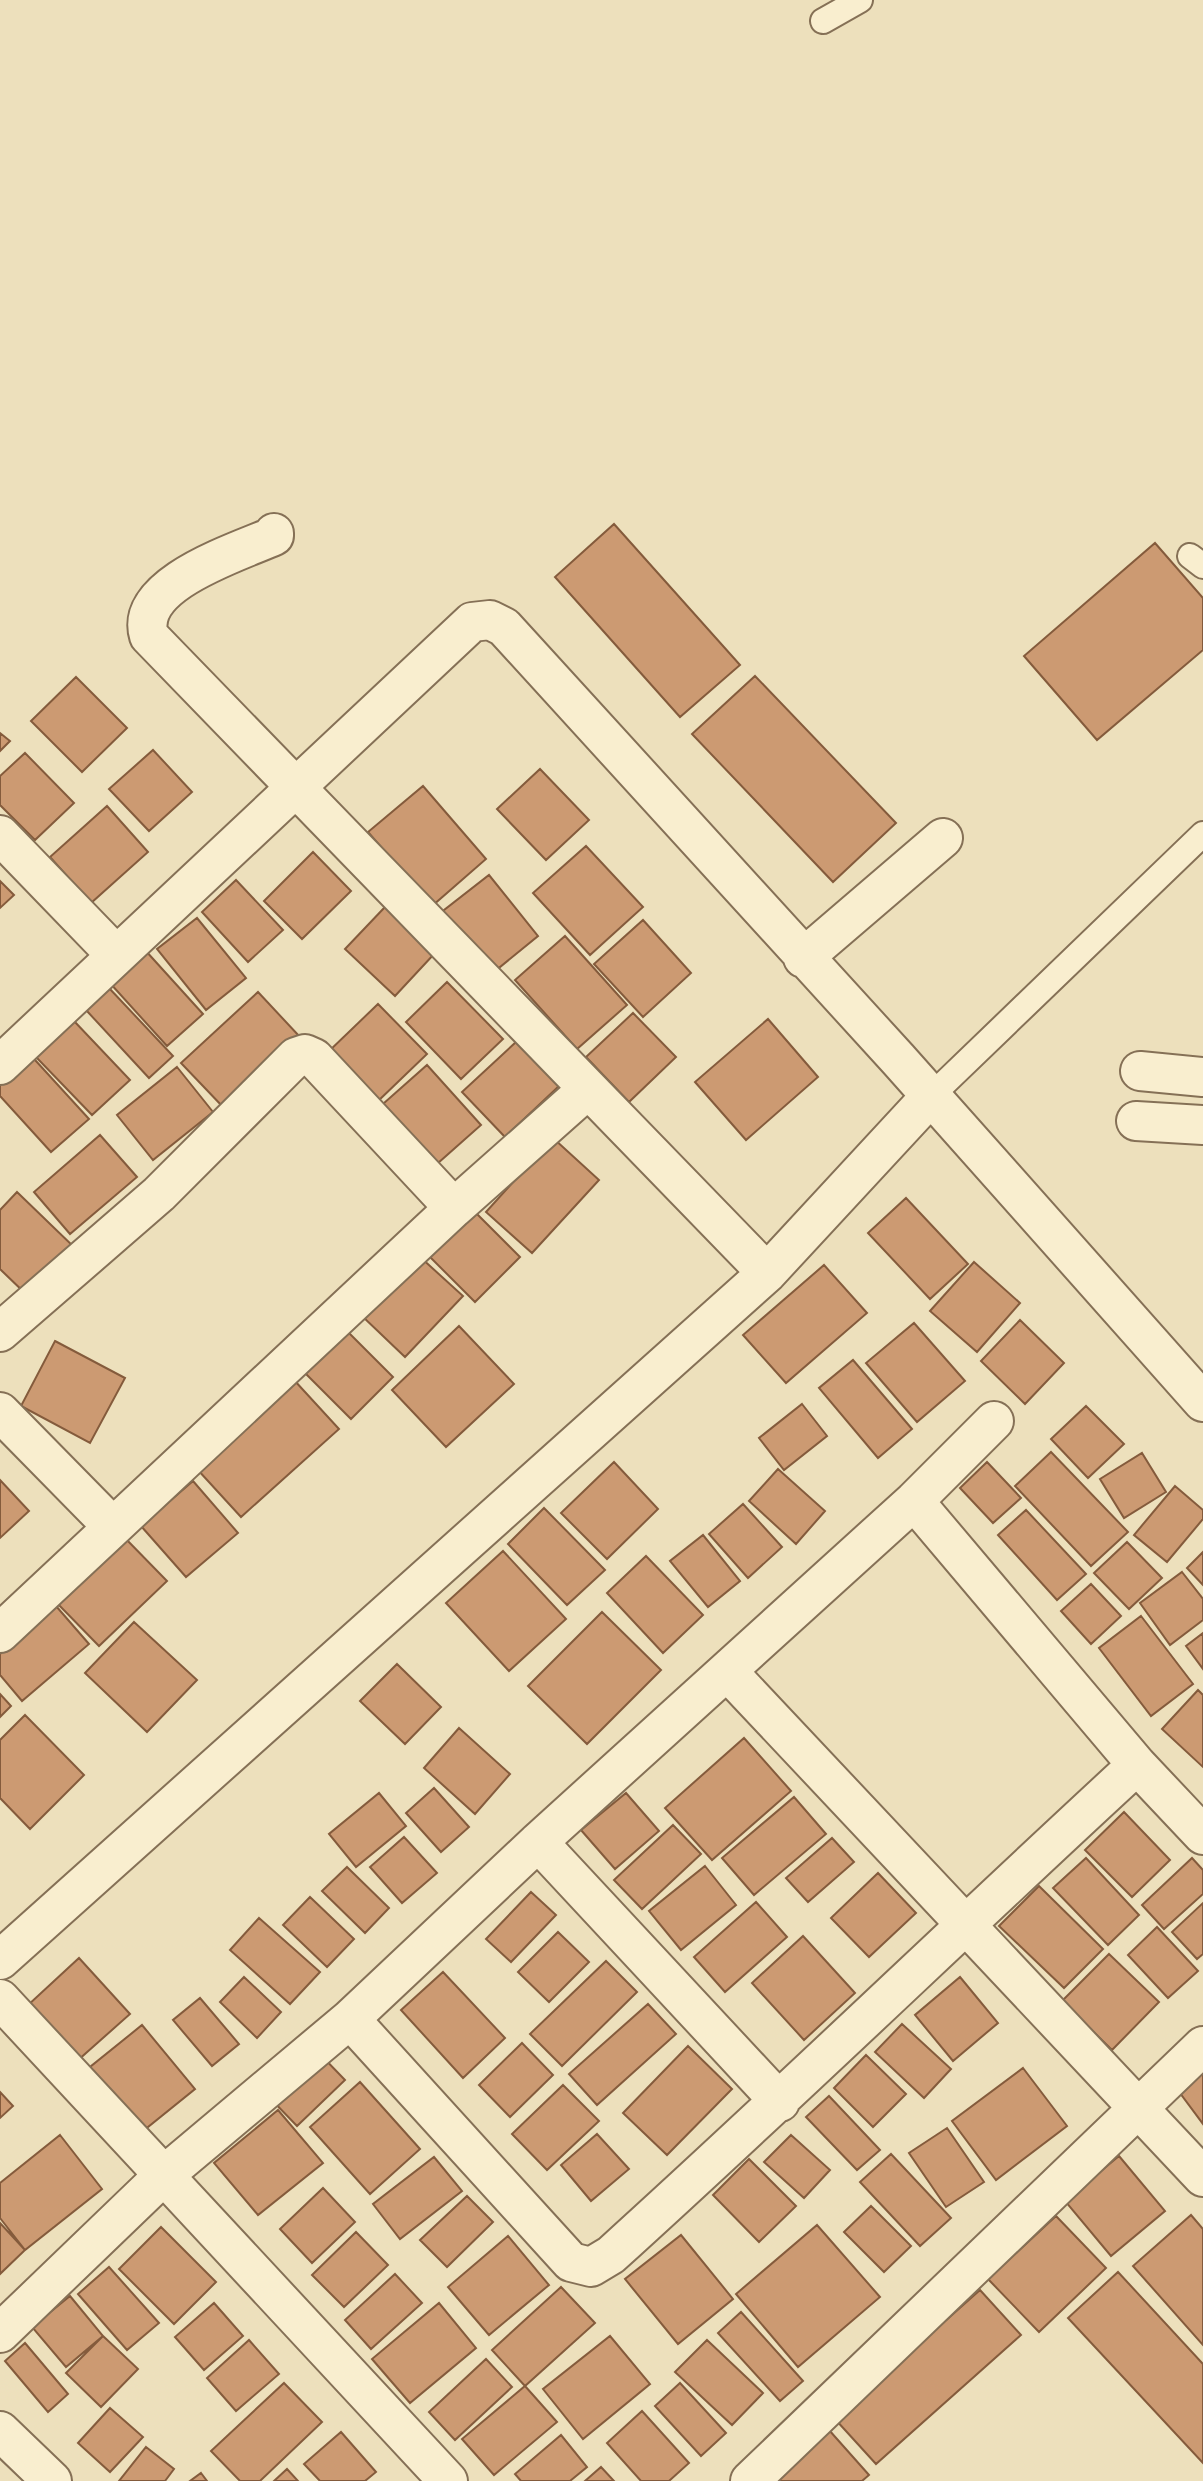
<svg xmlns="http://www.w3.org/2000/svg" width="1203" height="2481" font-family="'Roboto Serif',serif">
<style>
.building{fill:#cc9a72;stroke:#845b3c;stroke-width:2}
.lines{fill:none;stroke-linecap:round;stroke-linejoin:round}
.service-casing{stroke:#857056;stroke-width:28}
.minor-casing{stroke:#857056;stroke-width:42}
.service{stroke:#f9eecf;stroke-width:24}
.minor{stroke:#f9eecf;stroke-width:38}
</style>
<rect width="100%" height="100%" fill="#ede0bc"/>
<!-- building -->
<path class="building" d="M614,524L740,665L680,717L555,577Z
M1155,543L1203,598V650L1097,740L1024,656Z
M755,676L896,823L833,882L692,734Z
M76,677L127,728L82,772L31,721Z
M0,733L10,741L0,751Z
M153,750L192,792L149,831L109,789Z
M25,753L74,803L35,840L0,805V776Z
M540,769L589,820L546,860L497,809Z
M423,786L486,859L432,906L368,832Z
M107,806L148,852L91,903L50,857Z
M586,846L643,907L590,955L533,893Z
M313,852L351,891L302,939L264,901Z
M489,875L538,936L489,976L439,914Z
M236,880L283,930L248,962L202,912Z
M0,881L14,895L0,908Z
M385,907L435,953L395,996L345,949Z
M197,918L246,978L206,1010L157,949Z
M643,920L691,973L643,1017L594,964Z
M565,936L627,1005L577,1049L515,980Z
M145,950L203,1014L167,1046L109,982Z
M447,982L503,1039L461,1079L406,1022Z
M109,988L173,1056L149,1078L86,1010Z
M258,992L300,1037L224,1108L181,1063Z
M378,1004L427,1054L376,1103L327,1053Z
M633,1013L676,1057L629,1102L586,1057Z
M768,1019L818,1077L746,1140L695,1082Z
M74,1021L130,1080L92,1115L36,1057Z
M516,1042L559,1086L505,1137L462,1092Z
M25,1049L89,1119L51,1152L0,1096V1071Z
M427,1065L481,1125L429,1171L375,1111Z
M177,1067L213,1112L153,1160L117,1115Z
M100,1135L137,1177L70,1234L34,1192Z
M553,1138L599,1180L532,1253L486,1212Z
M17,1192L76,1249L29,1297L0,1269V1210Z
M906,1198L968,1264L930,1299L868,1233Z
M474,1211L520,1257L475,1302L429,1256Z
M419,1256L463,1296L405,1357L362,1316Z
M974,1262L1020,1303L977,1352L930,1311Z
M824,1265L867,1313L786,1383L743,1335Z
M1020,1320L1064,1363L1025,1404L981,1361Z
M914,1323L965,1381L917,1422L866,1363Z
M342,1326L393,1377L351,1419L300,1368Z
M459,1326L514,1384L446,1447L392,1390Z
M55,1341L125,1378L90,1443L21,1406Z
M853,1360L912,1429L878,1458L819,1388Z
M294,1380L339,1429L241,1517L197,1469Z
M802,1404L827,1436L784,1470L759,1438Z
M1086,1406L1124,1444L1088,1478L1051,1439Z
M1051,1452L1128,1532L1091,1566L1015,1486Z
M1142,1453L1166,1492L1124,1518L1100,1479Z
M614,1462L658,1509L607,1559L561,1513Z
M987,1462L1021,1498L993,1523L960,1488Z
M778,1469L825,1511L796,1544L749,1501Z
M0,1480L29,1511L0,1538Z
M193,1481L238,1533L186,1577L141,1526Z
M1175,1486L1203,1510V1519L1167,1562L1134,1535Z
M743,1504L782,1547L748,1578L709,1534Z
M544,1508L605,1570L567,1605L508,1544Z
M1026,1510L1086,1574L1057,1600L998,1535Z
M703,1535L740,1581L708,1607L670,1561Z
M123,1536L167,1581L99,1646L54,1600Z
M1127,1542L1162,1578L1129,1609L1094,1573Z
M503,1551L566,1619L509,1671L446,1603Z
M1203,1552V1585L1187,1568Z
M646,1556L703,1615L663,1653L607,1593Z
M1182,1572L1203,1599V1620L1170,1645L1140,1603Z
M1091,1584L1121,1616L1091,1644L1061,1611Z
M56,1606L89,1644L22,1701L0,1675V1654Z
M602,1612L661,1670L587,1744L528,1686Z
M1141,1616L1193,1684L1151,1716L1099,1648Z
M134,1622L197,1680L147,1732L85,1673Z
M1203,1633V1669L1186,1646Z
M397,1664L441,1707L405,1744L360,1701Z
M1198,1690L1203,1695V1767L1162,1729Z
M0,1694L11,1706L0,1717Z
M25,1715L84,1775L30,1829L0,1798V1740Z
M459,1728L510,1774L475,1814L424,1768Z
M744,1738L791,1791L712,1860L665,1808Z
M434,1788L469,1827L441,1852L406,1813Z
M379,1793L406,1826L356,1867L329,1834Z
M626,1793L659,1831L615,1869L581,1830Z
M794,1797L826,1834L754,1895L722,1858Z
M1124,1812L1170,1860L1132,1897L1085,1850Z
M673,1825L701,1854L642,1909L614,1880Z
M404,1837L437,1873L402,1903L370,1867Z
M832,1838L854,1862L808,1902L786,1878Z
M1086,1858L1139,1915L1108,1945L1053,1888Z
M1192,1858L1203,1870V1894L1164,1929L1142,1905Z
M705,1866L736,1905L681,1950L649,1911Z
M347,1867L389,1908L365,1933L322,1891Z
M878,1873L916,1913L869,1957L831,1918Z
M1039,1886L1103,1949L1064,1988L999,1926Z
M531,1892L556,1915L511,1962L486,1939Z
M310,1897L354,1939L327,1967L283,1925Z
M756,1902L787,1937L725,1992L694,1957Z
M1203,1903V1954L1197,1959L1172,1932Z
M259,1918L320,1972L290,2004L230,1950Z
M1157,1927L1198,1971L1168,1998L1128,1955Z
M558,1932L589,1962L549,2002L518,1972Z
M803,1936L855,1993L804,2040L752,1983Z
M1109,1954L1159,2002L1112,2050L1062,2001Z
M79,1958L130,2014L77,2061L27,2006Z
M606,1961L637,1992L562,2066L530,2034Z
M443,1972L505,2038L463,2078L401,2010Z
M244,1977L281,2012L257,2038L220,2002Z
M960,1977L998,2023L953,2061L915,2015Z
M200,1998L239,2044L212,2066L173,2020Z
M648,2004L676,2034L597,2105L569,2074Z
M902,2024L951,2069L924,2098L875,2052Z
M142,2025L195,2089L143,2131L90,2067Z
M522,2043L553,2075L510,2117L479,2085Z
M688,2046L732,2089L667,2155L623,2113Z
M317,2051L345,2080L297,2126L268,2096Z
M866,2055L906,2094L873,2127L834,2088Z
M1203,2064V2124L1174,2085Z
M1023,2068L1067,2126L996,2180L952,2121Z
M360,2082L420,2149L370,2194L310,2127Z
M563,2085L599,2121L547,2170L512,2134Z
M0,2092L13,2106L0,2118Z
M829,2096L880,2150L857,2170L806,2117Z
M278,2110L323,2163L258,2215L214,2163Z
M947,2128L984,2182L946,2207L909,2153Z
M597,2134L629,2169L591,2201L561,2165Z
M60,2135L102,2189L25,2250L0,2218V2183Z
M791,2135L830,2170L804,2198L764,2162Z
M891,2154L951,2218L920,2246L860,2182Z
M1119,2156L1165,2211L1111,2256L1065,2201Z
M434,2157L462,2191L400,2239L373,2204Z
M749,2159L796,2206L759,2242L713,2195Z
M323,2188L355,2222L312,2263L280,2229Z
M467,2196L493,2222L447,2267L420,2240Z
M871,2206L911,2246L884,2272L844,2232Z
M1191,2215L1203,2229V2345L1133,2266Z
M1056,2216L1106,2268L1039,2332L988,2279Z
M0,2223L25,2250L0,2274Z
M817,2225L880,2297L798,2367L736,2294Z
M161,2227L216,2282L174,2324L119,2269Z
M356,2232L388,2265L344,2307L312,2275Z
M681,2235L733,2299L678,2344L625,2279Z
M508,2236L549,2285L489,2335L448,2287Z
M109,2267L159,2323L127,2350L78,2294Z
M1118,2272L1203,2364V2463L1068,2318Z
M395,2274L422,2303L371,2349L345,2320Z
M561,2287L595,2323L525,2386L492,2350Z
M980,2290L1021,2335L876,2464L835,2419Z
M70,2296L103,2336L66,2367L32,2327Z
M214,2303L243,2336L204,2370L175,2337Z
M439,2303L476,2348L410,2403L372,2359Z
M741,2312L803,2381L780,2401L718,2333Z
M103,2336L138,2369L101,2407L66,2373Z
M610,2336L650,2384L583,2439L543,2389Z
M249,2340L279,2374L236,2411L207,2378Z
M707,2340L763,2393L732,2425L675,2372Z
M25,2343L68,2394L48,2412L5,2361Z
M486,2359L512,2387L455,2440L429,2412Z
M284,2383L322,2422L260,2481H240L211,2451Z
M680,2383L726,2433L701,2456L655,2406Z
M525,2386L557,2422L494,2475L462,2439Z
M110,2408L143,2437L110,2472L78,2443Z
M642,2411L689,2463L669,2481H641L607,2443Z
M829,2430L869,2475L862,2481H772Z
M341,2432L376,2472L365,2481H320L304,2464Z
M561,2435L587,2467L570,2481H521L515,2474Z
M146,2447L174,2469L165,2481H119Z
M601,2467L614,2481H585Z
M287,2469L298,2481H274Z
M201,2473L207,2481H190Z"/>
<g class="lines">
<defs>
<path id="service" d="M823,21L860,0
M1190,556L1203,566
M929,1098L1203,834"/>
<path id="minor" d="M274,533V536C238,552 133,584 149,636L767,1273
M0,835L115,954
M803,958L943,838
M0,1065L472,622L490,620L504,627L898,1059L1203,1402
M1140,1071L1203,1077
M1136,1121L1203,1125
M0,1332L159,1194L296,1057L305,1054L314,1058L454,1208
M0,1412L113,1527
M914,1501L1137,1765L1203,1835
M0,1633L454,1208L588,1089
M727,1671L1203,2177
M538,1842L780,2102
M0,1960L767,1273L929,1098
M0,1999L448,2481
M350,2019L571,2262L591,2267L611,2255C789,2094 961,1927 1137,1765
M0,2333L163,2176L350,2019L538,1842L914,1501L994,1421
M0,2431L52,2481
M750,2481L1203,2046"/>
</defs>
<!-- service casing -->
<use href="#service" class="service-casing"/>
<!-- minor casing -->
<use href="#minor" class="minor-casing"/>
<!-- service -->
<use href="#service" class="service"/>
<!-- minor -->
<use href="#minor" class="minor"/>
</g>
</svg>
